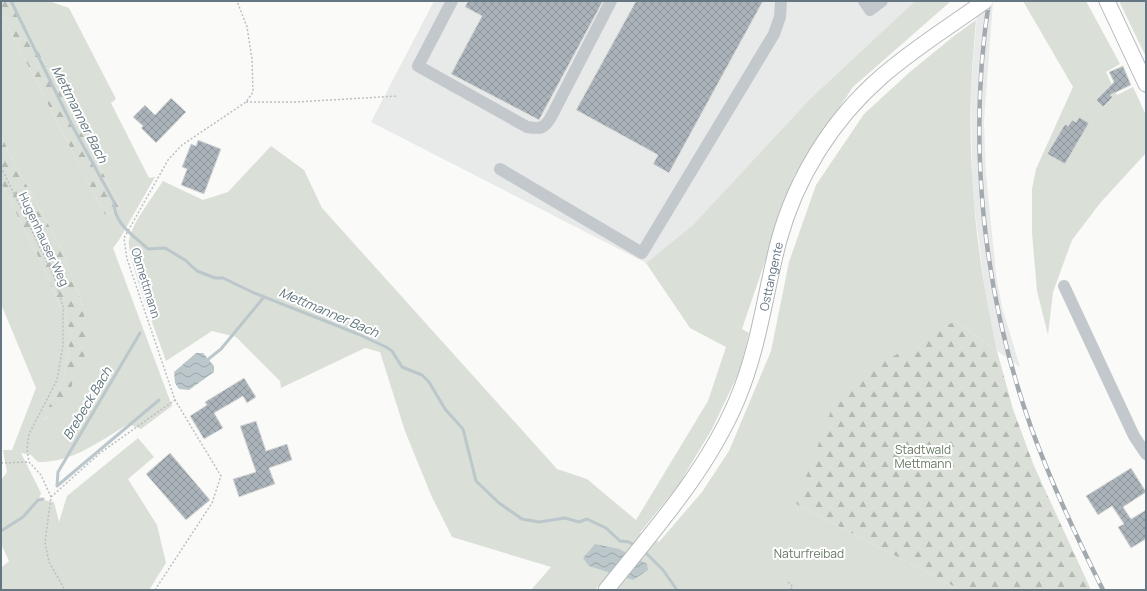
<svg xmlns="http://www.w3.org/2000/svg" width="1147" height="591" font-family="Manrope,sans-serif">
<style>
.built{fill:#e8e9e9}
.green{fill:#dadfd7}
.forest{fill:url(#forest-firs)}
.water{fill:url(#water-waves)}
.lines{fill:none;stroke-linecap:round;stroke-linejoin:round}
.stream{stroke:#bbc7cb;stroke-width:3}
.building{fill:url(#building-cross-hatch);stroke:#dcdcda}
.major-casing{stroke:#b5babe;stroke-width:17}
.path{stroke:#bbbfc2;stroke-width:1.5;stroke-dasharray:2 2;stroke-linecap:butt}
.minor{stroke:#c3c8cc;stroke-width:12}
.major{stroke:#fff;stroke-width:15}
.rail-casing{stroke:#a2aab0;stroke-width:4.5}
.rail{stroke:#fff;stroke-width:3;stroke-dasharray:9;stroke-linecap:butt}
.major-bridge-casing{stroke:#b5babe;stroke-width:17;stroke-linecap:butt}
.major-bridge{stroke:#fff;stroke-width:15}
.labels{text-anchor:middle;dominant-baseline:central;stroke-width:4;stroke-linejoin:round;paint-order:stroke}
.street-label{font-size:12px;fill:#657683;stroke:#fff}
.park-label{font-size:12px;fill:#687a64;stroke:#fff}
.water-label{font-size:13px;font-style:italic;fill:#60757c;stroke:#fff}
</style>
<defs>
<pattern id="forest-firs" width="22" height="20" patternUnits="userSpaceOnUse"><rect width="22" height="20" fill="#dadfd7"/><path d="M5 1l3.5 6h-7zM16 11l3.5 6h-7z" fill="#b4b9b4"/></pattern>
<pattern id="water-waves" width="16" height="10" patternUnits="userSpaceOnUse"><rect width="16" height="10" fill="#bbc7cb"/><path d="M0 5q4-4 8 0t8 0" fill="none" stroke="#9ca6aa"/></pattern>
<pattern id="building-cross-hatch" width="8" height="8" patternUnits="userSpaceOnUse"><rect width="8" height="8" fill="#aab3b9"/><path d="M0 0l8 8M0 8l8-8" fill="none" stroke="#8e969c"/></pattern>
</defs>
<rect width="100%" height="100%" fill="#fafaf8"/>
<!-- built -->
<path class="built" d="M434,1H915L810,99L693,225L646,263L371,122Z
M978,1H993L984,122L986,174L996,274L1002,307L1020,367L997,351L987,307L972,187L971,90Z"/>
<!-- green -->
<path class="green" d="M12,1H49L69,8L116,99L111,103L149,178L155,177L119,240L113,248L172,406L141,429L128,424C100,441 72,463 38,462L31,455L21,453L41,493L39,499L54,502L59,522L67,496L138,438L154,457L128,479L157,525L166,563L149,590H1V568L9,561L1,544V480L7,472L3,450H12L36,388L1,304V183L43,266L71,333L64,378L43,420L61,410L83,306L60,246L10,155L1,134V13L105,215L121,207Z
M915,1H951L853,87L794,176L742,329L749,333L740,370L712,429L679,484L640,533L659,542L702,492L729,451L771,351L789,262L816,185L864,114L911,71L954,36L976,20C974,44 972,67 971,90C968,178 978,266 997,351L955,321L796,504L961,590H610L598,586L595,590H531L551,567L452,537L431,495L405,431L380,352L365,348L281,388L280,381L236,337L212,331L166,361C159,339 126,257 129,240C133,221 153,197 163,181L203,200L228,192L271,146L304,170L322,208L557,469L587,479L636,520L708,401L726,347L690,328L646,263L693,225L810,99Z
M1023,1H1086L1120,64L1106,72L1117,95L1133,87L1146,115V153L1101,202L1072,240L1053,292L1048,335L1037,291L1032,233V189L1036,169L1073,87Z
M1119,1H1146V57Z"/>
<!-- forest -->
<path class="forest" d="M1,1H12L121,207L105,215L1,13Z
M1,134L10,155L60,246L83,306L87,350L61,411L42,420L64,378L71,333L43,266L1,183Z
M955,321L997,351L1013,409L1034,466L1091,590H961L796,504L832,408L852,380Z"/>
<!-- water -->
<path class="water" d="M196,353H203L214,366V372L189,390L179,389L175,383L174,372Z
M595,544L619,549L647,564L648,570L633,580L589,566L583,558Z"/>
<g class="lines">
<!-- stream -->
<path class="stream" d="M11,1L73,127L114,202C114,224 133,235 148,249L165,248L185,260L197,271L215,278H223L252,292L358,334L386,347L392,351L402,367L422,375L429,382L445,409L463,429L476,481L499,503L522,519L539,522L565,518L579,522L587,519L606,528L620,541L629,542L636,546
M206,361L221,349L264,297
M57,486L58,472L140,333
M57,486L159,400
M1,531L23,517L38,500L43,499
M644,551L663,570L677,590"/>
</g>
<!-- building -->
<path class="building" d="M468,1H603L539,120L451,74L482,16L465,7Z
M636,1H763L669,173L653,164L658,155L576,110Z
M1123,66L1131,85L1110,95L1113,97L1103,107L1096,100L1114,82L1109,72Z
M171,98L186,112L156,143L141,128L143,126L133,117L145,105L155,115Z
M1079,117L1089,123L1065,164L1047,154L1065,124L1068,126L1072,120L1076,122Z
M198,140L221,149L204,194L181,185L187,169L182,167L191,144L196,146Z
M244,378L256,397L247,403L243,396L214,413L223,428L204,439L190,416L207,405L205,402Z
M256,421L266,451L287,444L292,460L269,468L275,484L239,497L233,479L256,472L240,426Z
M170,453L210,500L186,520L146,474Z
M1131,468L1146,492L1123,507L1131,519L1146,510V539L1131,548L1118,527L1124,524L1112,506L1098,515L1086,496Z"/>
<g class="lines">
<defs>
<g id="major">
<path d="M1107,1L1146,84"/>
<path id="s1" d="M606,590C654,530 707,471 737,400C759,348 765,293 779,240C796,178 832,120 880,78C907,54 938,34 968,13"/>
</g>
</defs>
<!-- major casing -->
<use href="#major" class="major-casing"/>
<!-- path -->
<path class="path" d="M246,102H296L398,96
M1,167L53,274L63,306V346L57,380L29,434L27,449L29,462L41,475L51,497L45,542L49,562L65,590
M1,463L29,462
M51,497L100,453L175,400
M788,582L793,587L789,590
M155,590L212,503L221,476L175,400L127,259L124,238L168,160L182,145L246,102L253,92L252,59L247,27L237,1"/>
<!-- minor -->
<path class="minor" d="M452,1L418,66L527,127C541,129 544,129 551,117L611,1
M864,1L870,10L882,1
M500,169L642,253L774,34L780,17L781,1
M1064,286L1134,436L1146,454"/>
<!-- major -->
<use href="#major" class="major"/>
<defs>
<path id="rail" d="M989,1C967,143 983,295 1032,430C1052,485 1077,538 1103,590"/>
</defs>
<!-- rail casing -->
<use href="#rail" class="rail-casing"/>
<!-- rail -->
<use href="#rail" class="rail"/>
<defs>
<path id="major-bridge" d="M968,13L985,1"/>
</defs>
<!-- major-bridge casing -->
<use href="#major-bridge" class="major-bridge-casing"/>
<!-- major-bridge -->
<use href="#major-bridge" class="major-bridge"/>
</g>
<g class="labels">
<!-- street labels -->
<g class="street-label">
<text transform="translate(44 239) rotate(65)">Hugenhauser Weg</text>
<text stroke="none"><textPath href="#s1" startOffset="360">Osttangente</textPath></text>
<text transform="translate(146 283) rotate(73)">Obmettmann</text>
</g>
<!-- park labels -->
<g class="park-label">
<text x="923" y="449">Stadtwald<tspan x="923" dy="14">Mettmann</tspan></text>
<text x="809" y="553">Naturfreibad</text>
</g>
<!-- water labels -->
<g class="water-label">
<text transform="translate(80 114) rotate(63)">Mettmanner Bach</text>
<text transform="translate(329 312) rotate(23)">Mettmanner Bach</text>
<text transform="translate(87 403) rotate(-59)">Brebeck Bach</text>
</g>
</g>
<!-- border -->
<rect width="1147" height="591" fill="none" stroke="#657683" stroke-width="4"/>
</svg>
